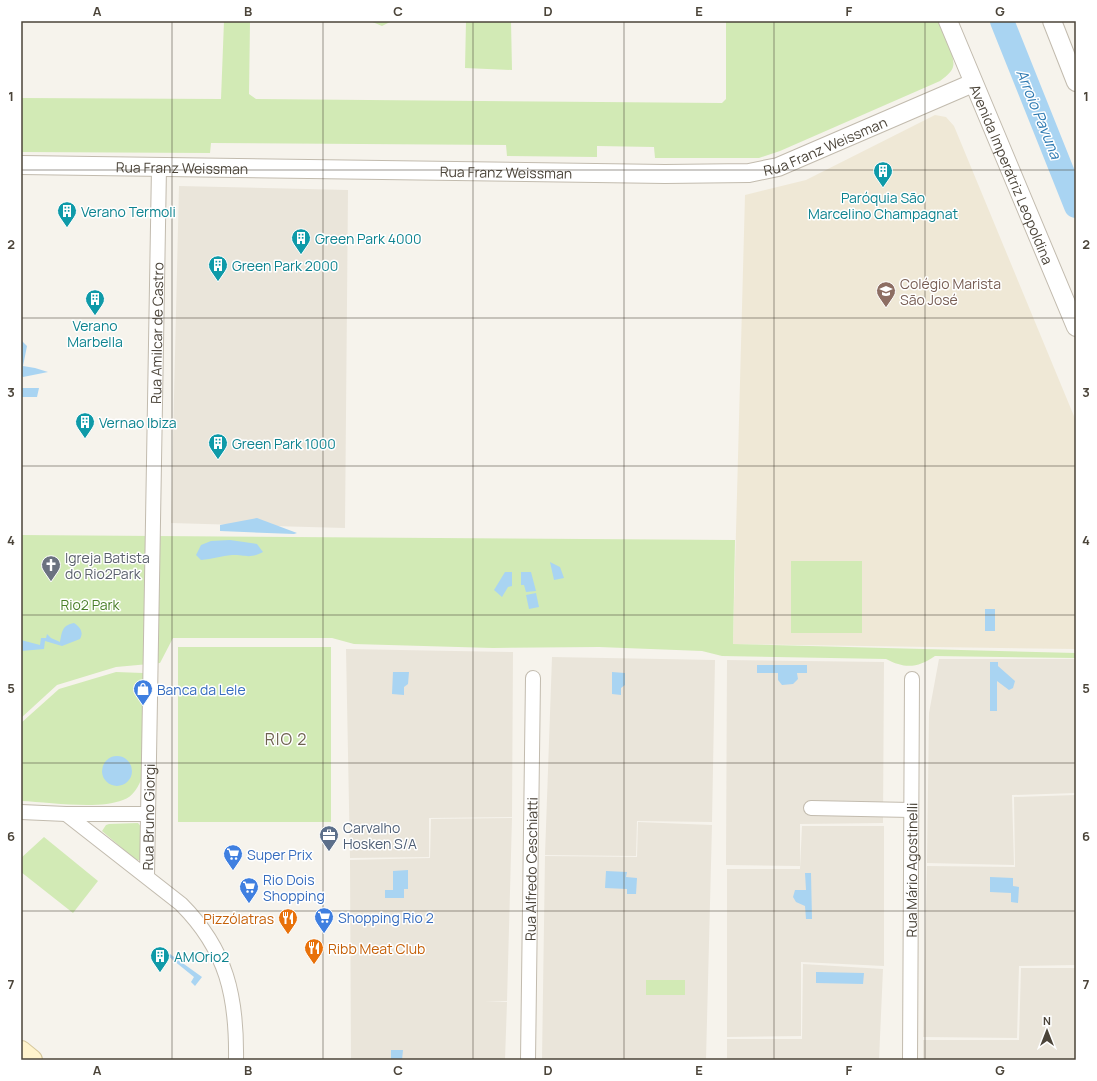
<svg xmlns="http://www.w3.org/2000/svg" width="1097" height="1081" font-family="Manrope,sans-serif">
<style>
.residential{fill:#eae5da}
.education{fill:#efe8d6}
.green{fill:#d2eab5}
.water{fill:#a9d4f2}
.lines{fill:none;stroke-linecap:round;stroke-linejoin:round}
.river{stroke:#a9d4f2;stroke-width:24}
.minor-casing{stroke:#c2bbae;stroke-width:16}
.tertiary-casing{stroke:#c2bbae;stroke-width:20}
.secondary-casing{stroke:#d6c79b;stroke-width:22}
.minor{stroke:#fff;stroke-width:14}
.tertiary{stroke:#fff;stroke-width:18}
.secondary{stroke:#fff3cd;stroke-width:20}
.grid{fill:none;stroke:#4b4439;stroke-width:1;stroke-opacity:0.55}
.labels{text-anchor:middle;dominant-baseline:central;stroke-width:3;stroke-linejoin:round;paint-order:stroke}
.street-label{font-size:14px;fill:#4b4439;stroke:#fff}
.culture-label{font-size:14px;fill:#0d838f;stroke:#fff;text-anchor:start}
.education-label{font-size:14px;fill:#785e54;stroke:#fff;text-anchor:start}
.worship-label{font-size:14px;fill:#5b616d;stroke:#fff;text-anchor:start}
.park-label{font-size:14px;fill:#4a7f2a;stroke:#fff}
.shop-label{font-size:14px;fill:#366cbe;stroke:#fff;text-anchor:start}
.service-label{font-size:14px;fill:#4e5e75;stroke:#fff;text-anchor:start}
.food-label{font-size:14px;fill:#c56008;stroke:#fff;text-anchor:end}
.water-label{font-size:15px;font-style:italic;fill:#2e7ab2;stroke:#fff}
.quarter-label{font-size:16px;letter-spacing:1px;fill:#6e6250;stroke:#fff}
.neatline{fill:none;stroke:#4b4439;stroke-width:1.5}
.grid-label{font-size:13px;text-anchor:middle;font-weight:bold;fill:#4b4439}
</style>
<rect width="100%" height="100%" fill="#f6f3ec"/>
<!-- residential -->
<path class="residential" d="M179,186L348,190L345,528L171,523Z
M346,649L513,652L512,817L429,818V857L350,858Z
M552,657L715,660L712,822L637,821L636,856L545,855Z
M939,659H1076V793L1012,795L1014,865L927,863L929,713Z
M727,660L884,662L883,823L800,824V866L726,865Z
M1076,795V965L1019,966L1017,1038L923,1037L927,866L1015,867L1014,797Z
M512,818L507,1001H485L507,1002L505,1060H351L350,860L430,858L431,819Z
M638,822L712,825L706,1060H542L545,856L637,857Z
M802,826H884V966L801,962V1036L727,1037V869H800Z
M803,964L883,969L879,1060H727V1039H802Z
M1021,968H1076V1060H923V1040H1019Z"/>
<!-- education -->
<path class="education" d="M935,115L946,117L954,126L1076,421V649L733,644L745,195L806,180Z"/>
<!-- green -->
<path class="green" d="M224,21H250L249,94L256,99L722,103L726,99V21H939C943,32 956,56 953,67C951,73 945,77 940,81L780,151L759,158H655L654,147L597,146V157L507,156L506,145L211,143L210,153L21,152V98L221,99Z
M370,21H392L382,26Z
M466,21H511L512,70L465,68Z
M21,535L735,540L733,644L1076,653V658L935,656C918,668 905,669 886,659L722,656L702,651L599,647L493,648L354,644L332,638H173L160,663L116,667L57,685L21,718Z
M791,561H862V633H791Z
M178,647H331V822H178Z
M116,672L143,673L142,777C139,786 133,797 123,800C98,810 49,802 21,801V723L59,689Z
M138,823L143,829L140,860H136L102,831L106,825L109,824Z
M44,837L98,881L73,913L21,872V858Z
M646,980H685V995H646Z"/>
<!-- water -->
<path class="water" d="M21,340L27,346L23,366L35,368L48,372L23,377L21,375Z
M21,388H39L37,397H21Z
M257,518L297,533L294,534L220,531V525Z
M230,540L257,544L263,552C250,559 246,555 232,555C222,556 212,559 201,560L196,555L201,545L211,541Z
M550,562L560,567L564,578L554,580Z
M505,572H512V586L508,587L502,597L494,590Z
M521,572H531L536,591L526,592L524,585H521Z
M536,593L539,607L529,609L526,595Z
M985,609H995V631H985Z
M74,623C80,627 84,632 80,639L62,646L45,641L44,649L21,651V640L40,645L41,638H46L47,634L51,638L60,642C62,632 62,625 74,623Z
M990,662H998V666L1015,681L1013,688L1009,690L997,681V711H990Z
M757,665H807V673H797L798,679L793,684L782,685L778,680V673H757Z
M393,672H409L408,684L404,687V695L392,694Z
M612,672L625,673V685L621,688V695L612,694Z
M102 771a15 15 0 1 1 30 0a15 15 0 1 1-30 0Z
M408,870V889H404V898H385V890H393V871Z
M606,871L627,872L626,877L637,878L636,894H627V889L605,888Z
M805,873H811L812,919H806L805,906L796,902L793,897L795,890H806Z
M990,877L1013,878V886L1019,887L1018,903L1011,902V893L990,892Z
M170,954L202,977L195,986L191,982L194,977L168,956Z
M816,972L864,973L863,984L816,983Z
M391,1050H403L402,1060H391Z"/>
<g class="lines">
<!-- river -->
<path class="river" d="M1002,21L1076,206"/>
<defs>
<g id="minor">
<path d="M811,808L911,810"/>
<path d="M21,812L66,814H148"/>
<path d="M66,814L181,904C227,950 237,997 236,1060"/>
<path id="s1" d="M147,876L159,167"/>
<path id="s2" d="M528,1060L533,678"/>
<path id="s3" d="M910,1060L912,679"/>
</g>
<g id="tertiary">
<path id="s4" d="M948,21L1076,327"/>
<path d="M1052,21L1076,82"/>
<path id="s5" d="M21,165L665,174L749,173L778,167L973,83"/>
</g>
<path id="secondary" d="M21,1051L32,1060"/>
</defs>
<!-- minor casing -->
<use href="#minor" class="minor-casing"/>
<!-- tertiary casing -->
<use href="#tertiary" class="tertiary-casing"/>
<!-- secondary casing -->
<use href="#secondary" class="secondary-casing"/>
<!-- minor -->
<use href="#minor" class="minor"/>
<!-- tertiary -->
<use href="#tertiary" class="tertiary"/>
<!-- secondary -->
<use href="#secondary" class="secondary"/>
</g>
<!-- grid -->
<path class="grid" d="M172,21V1060M323,21V1060M473,21V1060M624,21V1060M774,21V1060M925,21V1060M21,170H1076M21,318H1076M21,466H1076M21,615H1076M21,763H1076M21,911H1076"/>
<!-- icons -->
<defs>
<symbol id="building-pin" viewBox="-11 -11 22 30"><path d="M0 17L-7.5 6A9.5 9.5 0 1 1 7.5 6Z" fill="#0f9aa8" stroke="#fff"/><path d="M-4-6H4V6H1V3H-1V6H-4ZM-2.5-4.3h1.7v1.8h-1.7ZM.8-4.3h1.7v1.8H.8ZM-2.5-1h1.7V.8h-1.7ZM.8-1h1.7V.8H.8Z" fill="#fff"/></symbol>
<symbol id="school-pin" viewBox="-11 -11 22 30"><path d="M0 17L-7.5 6A9.5 9.5 0 1 1 7.5 6Z" fill="#8d6e63" stroke="#fff"/><path d="M0-5L7-2L0 1L-7-2ZM-4 1L0 2.5L4 1V4Q0 6-4 4Z" fill="#fff"/></symbol>
<symbol id="church-pin" viewBox="-11 -11 22 30"><path d="M0 17L-7.5 6A9.5 9.5 0 1 1 7.5 6Z" fill="#6b7280" stroke="#fff"/><path d="M-1.2-6h2.4v3.5h3.3v2.4h-3.3V6h-2.4V-.1h-3.3v-2.4h3.3Z" fill="#fff"/></symbol>
<symbol id="shop-pin" viewBox="-11 -11 22 30"><path d="M0 17L-7.5 6A9.5 9.5 0 1 1 7.5 6Z" fill="#3f7fe0" stroke="#fff"/><path d="M-5-2.5h2.3a2.7 3.5 0 0 1 5.4 0H5L5.5 6h-11ZM-1.5-2.5h3a1.5 2.3 0 0 0-3 0Z" fill="#fff"/></symbol>
<symbol id="office-pin" viewBox="-11 -11 22 30"><path d="M0 17L-7.5 6A9.5 9.5 0 1 1 7.5 6Z" fill="#5c6f8a" stroke="#fff"/><path d="M-6-3h4V-5.5h4V-3h4V5H-6ZM-1-4.5V-3h2v-1.5ZM-6 0V1H6V0Z" fill="#fff"/></symbol>
<symbol id="supermarket-pin" viewBox="-11 -11 22 30"><path d="M0 17L-7.5 6A9.5 9.5 0 1 1 7.5 6Z" fill="#3f7fe0" stroke="#fff"/><path d="M-6-5.5h2.5l.6 2H6L4.5 2H-2.5L-4.4-4H-6ZM-1.5 3.2a1.3 1.3 0 1 0 .1 0ZM3 3.2a1.3 1.3 0 1 0 .1 0Z" fill="#fff"/></symbol>
<symbol id="restaurant-pin" viewBox="-11 -11 22 30"><path d="M0 17L-7.5 6A9.5 9.5 0 1 1 7.5 6Z" fill="#e8710a" stroke="#fff"/><path d="M-5-6h1v4h1v-4h1v4h1v-4h1v5L-1.5 .5V6h-2V.5L-5-1ZM5-6V6H3V1.5H1.5Q1.5-4 5-6Z" fill="#fff"/></symbol>
</defs>
<g fill-rule="evenodd">
<use href="#building-pin" x="872" y="160" width="22" height="30"/>
<use href="#building-pin" x="56" y="200" width="22" height="30"/>
<use href="#building-pin" x="290" y="227" width="22" height="30"/>
<use href="#building-pin" x="207" y="254" width="22" height="30"/>
<use href="#school-pin" x="875" y="280" width="22" height="30"/>
<use href="#building-pin" x="84" y="288" width="22" height="30"/>
<use href="#building-pin" x="74" y="411" width="22" height="30"/>
<use href="#building-pin" x="207" y="432" width="22" height="30"/>
<use href="#church-pin" x="40" y="554" width="22" height="30"/>
<use href="#shop-pin" x="132" y="678" width="22" height="30"/>
<use href="#office-pin" x="318" y="824" width="22" height="30"/>
<use href="#supermarket-pin" x="222" y="843" width="22" height="30"/>
<use href="#supermarket-pin" x="238" y="876" width="22" height="30"/>
<use href="#supermarket-pin" x="313" y="906" width="22" height="30"/>
<use href="#restaurant-pin" x="277" y="907" width="22" height="30"/>
<use href="#restaurant-pin" x="303" y="937" width="22" height="30"/>
<use href="#building-pin" x="149" y="945" width="22" height="30"/>
</g>
<g class="labels">
<!-- street labels -->
<g class="street-label">
<text stroke="none"><textPath href="#s5" startOffset="809">Rua Franz Weissman</textPath></text>
<text stroke="none"><textPath href="#s5" startOffset="161">Rua Franz Weissman</textPath></text>
<text stroke="none"><textPath href="#s5" startOffset="485">Rua Franz Weissman</textPath></text>
<text stroke="none"><textPath href="#s4" startOffset="166">Avenida Imperatriz Leopoldina</textPath></text>
<text stroke="none"><textPath href="#s1" startOffset="543">Rua Amilcar de Castro</textPath></text>
<text stroke="none"><textPath href="#s1" startOffset="59">Rua Bruno Giorgi</textPath></text>
<text stroke="none"><textPath href="#s2" startOffset="191">Rua Alfredo Ceschiatti</textPath></text>
<text stroke="none"><textPath href="#s3" startOffset="190">Rua Mário Agostinelli</textPath></text>
</g>
<!-- culture labels -->
<g class="culture-label">
<text x="883" y="197" text-anchor="middle">Paróquia São<tspan x="883" dy="16">Marcelino Champagnat</tspan></text>
<text x="81" y="211">Verano Termoli</text>
<text x="315" y="238">Green Park 4000</text>
<text x="232" y="265">Green Park 2000</text>
<text x="95" y="325" text-anchor="middle">Verano<tspan x="95" dy="16">Marbella</tspan></text>
<text x="99" y="422">Vernao Ibiza</text>
<text x="232" y="443">Green Park 1000</text>
<text x="174" y="956">AMOrio2</text>
</g>
<!-- education labels -->
<g class="education-label">
<text x="900" y="283">Colégio Marista<tspan x="900" dy="16">São José</tspan></text>
</g>
<!-- worship labels -->
<g class="worship-label">
<text x="65" y="557">Igreja Batista<tspan x="65" dy="16">do Rio2Park</tspan></text>
</g>
<!-- park labels -->
<g class="park-label">
<text x="90" y="604">Rio2 Park</text>
</g>
<!-- shop labels -->
<g class="shop-label">
<text x="157" y="689">Banca da Lele</text>
<text x="247" y="854">Super Prix</text>
<text x="263" y="879">Rio Dois<tspan x="263" dy="16">Shopping</tspan></text>
<text x="338" y="917">Shopping Rio 2</text>
</g>
<!-- service labels -->
<g class="service-label">
<text x="343" y="827">Carvalho<tspan x="343" dy="16">Hosken S/A</tspan></text>
</g>
<!-- food labels -->
<g class="food-label">
<text x="274" y="918">Pizzólatras</text>
<text x="328" y="948" text-anchor="start">Ribb Meat Club</text>
</g>
<!-- water labels -->
<g class="water-label">
<text transform="translate(1039 114) rotate(68)">Arroio Pavuna</text>
</g>
<!-- quarter labels -->
<g class="quarter-label">
<text x="286" y="739">RIO 2</text>
</g>
</g>
<!-- border -->
<rect width="1097" height="1081" fill="none" stroke="#ffffff" stroke-width="44"/>
<!-- north arrow -->
<g transform="translate(1047 1031)" stroke="#ffffff" stroke-width="3" paint-order="stroke">
<path d="M0-3L7 15L0 10L-7 15Z" fill="#4b4439"/>
<text y="-6" font-size="11" font-weight="bold" text-anchor="middle" fill="#4b4439">N</text>
</g>
<rect x="22" y="22" width="1053" height="1037" class="neatline"/>
<g class="grid-label">
<text x="97" y="16">A</text>
<text x="248" y="16">B</text>
<text x="398" y="16">C</text>
<text x="548" y="16">D</text>
<text x="699" y="16">E</text>
<text x="849" y="16">F</text>
<text x="1000" y="16">G</text>
<text x="11" y="101">1</text>
<text x="1086" y="101">1</text>
<text x="11" y="249">2</text>
<text x="1086" y="249">2</text>
<text x="11" y="397">3</text>
<text x="1086" y="397">3</text>
<text x="11" y="545">4</text>
<text x="1086" y="545">4</text>
<text x="11" y="693">5</text>
<text x="1086" y="693">5</text>
<text x="11" y="841">6</text>
<text x="1086" y="841">6</text>
<text x="11" y="989">7</text>
<text x="1086" y="989">7</text>
<text x="97" y="1075">A</text>
<text x="248" y="1075">B</text>
<text x="398" y="1075">C</text>
<text x="548" y="1075">D</text>
<text x="699" y="1075">E</text>
<text x="849" y="1075">F</text>
<text x="1000" y="1075">G</text>
</g>
</svg>
